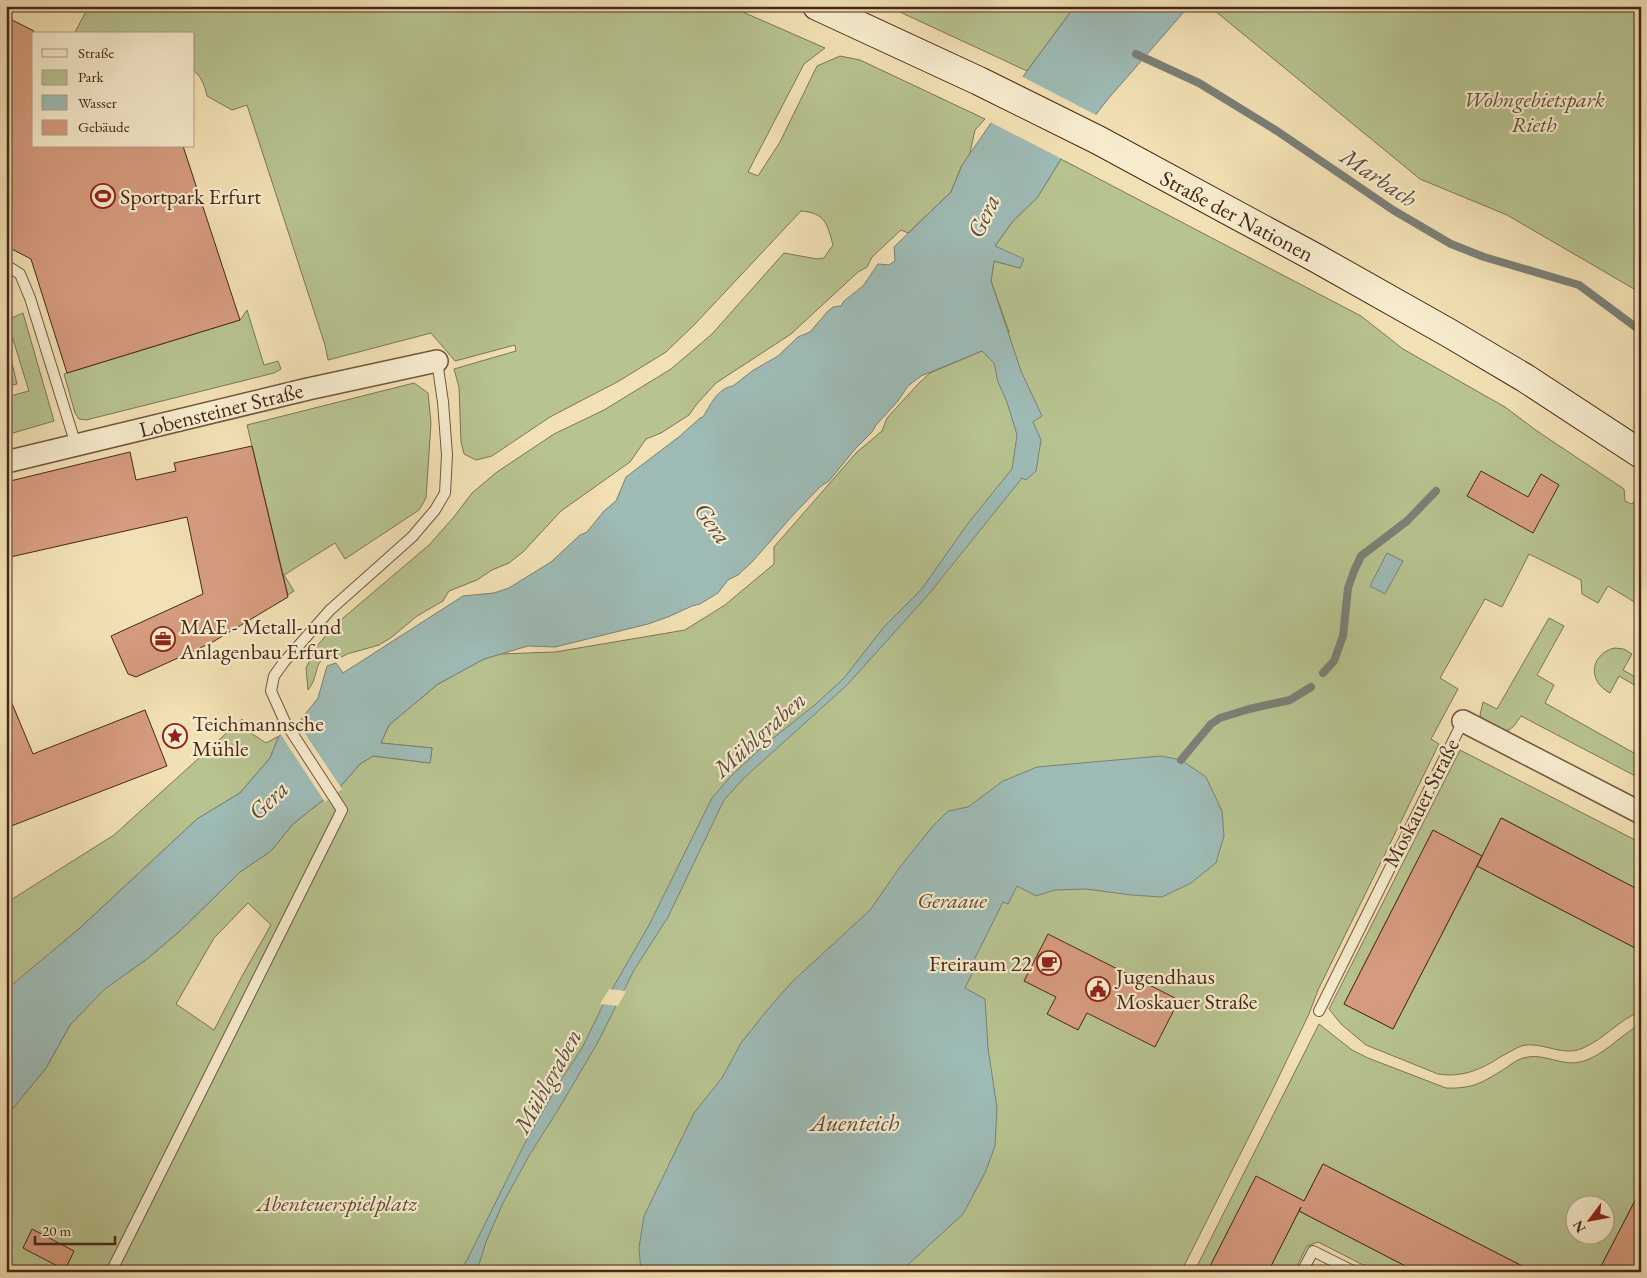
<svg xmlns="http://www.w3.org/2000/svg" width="1647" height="1278" font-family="'EB Garamond',serif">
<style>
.green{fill:#b7c390;stroke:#7f7554;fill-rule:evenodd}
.water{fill:#9ebbb6;stroke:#7b8077}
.pier{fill:#f2e1b4}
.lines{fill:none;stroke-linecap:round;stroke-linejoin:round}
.stream{stroke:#7b8077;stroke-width:8}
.building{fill:#d69c7f;stroke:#472719}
.service-casing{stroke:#725640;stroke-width:12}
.minor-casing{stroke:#725640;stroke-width:24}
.secondary-casing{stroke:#472719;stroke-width:30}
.service{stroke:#f7ecce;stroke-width:10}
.minor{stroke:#f7ecce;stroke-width:21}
.secondary{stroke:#f7ecce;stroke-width:28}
.labels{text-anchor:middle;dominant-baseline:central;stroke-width:4.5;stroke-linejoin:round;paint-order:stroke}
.park-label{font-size:22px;font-style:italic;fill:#634e37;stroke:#f7ecce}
.poi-label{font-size:22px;fill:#472719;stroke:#f7ecce;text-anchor:start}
.street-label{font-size:22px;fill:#472719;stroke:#f7ecce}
.water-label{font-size:24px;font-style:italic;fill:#5d4c40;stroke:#f7ecce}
</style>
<rect width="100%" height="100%" fill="#f2e1b4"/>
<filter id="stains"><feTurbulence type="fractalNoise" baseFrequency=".004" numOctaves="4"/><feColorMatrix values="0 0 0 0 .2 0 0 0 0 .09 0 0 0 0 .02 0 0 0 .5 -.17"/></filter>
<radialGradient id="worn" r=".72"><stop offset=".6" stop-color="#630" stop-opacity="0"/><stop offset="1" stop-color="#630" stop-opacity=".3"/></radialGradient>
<!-- green -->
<path class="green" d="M89,6H729L825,48L804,64L748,172L758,176L780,142L817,66L840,56L860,60L985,119L975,130L969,157L962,165L951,192L908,233L901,230L872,257L867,267L858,272L791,334L716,383L696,405L689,415L661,433L646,439L630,462L561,511L523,552L509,563L492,570L477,580L449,591L443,601L417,616L392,637L379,645L347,654L338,659L330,655C315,663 319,666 314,679C313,683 310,687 308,690L306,668L317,646L336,624L429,545L453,518L472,493L497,472L554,434L604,410L671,369L712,334L784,253L817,259L824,258L833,245C827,223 825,213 801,211L695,324L666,352L619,381L550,417L492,456L476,460L464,454L461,442L459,387L454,369L516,351L515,345L455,361L431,333L328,360L325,345L247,105L232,110L207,96C205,87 202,77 194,71V34H79L75,32Z
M887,6H1075L1027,71Z
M1209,6H1641V293L1507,215L1420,179Z
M1061,159L1361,316L1403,349L1505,407L1537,431L1624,489L1625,501L1631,504L1639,499L1641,500V606L1608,586L1598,603L1582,594L1581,580L1529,554L1502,607L1485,599L1440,678L1458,689L1431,739L1439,744L1318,990L1309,1014L1272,1091L1181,1272H6V1117L46,1068L70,1025L105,988L147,959L181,930L240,872L271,851L293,824L341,786L360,764L373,756L430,763L432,748L381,743L389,725L438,684L484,659L500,654L555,652L685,630L725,605L774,564V547L856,453L882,431L887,418L919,383L930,373L982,351L1009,332L991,281L994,261L1020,268L995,246L1013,221L1037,198ZM248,903L271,925L242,976L214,1030L176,1004L214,938Z
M247,310L264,365L278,361L281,369L274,373L86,420L79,419L75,413L64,374L240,320Z
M23,313L54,421L6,435V397L29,391L7,320Z
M6,337L17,384L6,386Z
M414,383L428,393L431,423L426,498L419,510L345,559L335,543L284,575L294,591L288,595L247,425Z
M1549,618L1564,626L1537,675L1554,685L1545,703L1641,757V779L1521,716L1514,726L1509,730L1503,731L1482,720L1480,715L1483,702L1497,709Z
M1614,648L1624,649L1632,654L1623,670L1641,680V689L1619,676L1610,693C1587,681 1590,655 1614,648Z
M242,719L251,733L266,743L279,736L270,758L240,793L197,819L81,927L6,991V903L114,835Z
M1460,750L1641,843V891L1502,818L1482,856L1433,830L1344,1004L1393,1029L1477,866L1641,951V1011C1619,1020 1604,1039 1583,1048C1564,1057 1545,1043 1526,1045C1518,1046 1510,1052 1502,1056C1482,1069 1463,1078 1438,1074L1366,1045L1341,1024L1329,1009Z
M1319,1024L1352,1050L1368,1058L1446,1088C1474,1089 1483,1082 1506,1068C1511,1064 1517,1060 1523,1058C1540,1053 1554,1062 1571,1063C1598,1063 1618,1036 1641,1024V1189L1598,1272H1534L1323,1164L1304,1201L1256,1177L1207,1272H1194ZM1574,1206H1604V1236H1574Z
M1299,1211L1417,1272H1377L1318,1242L1307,1246L1294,1272H1268Z"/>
<!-- water -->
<path class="water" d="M1075,6H1189L1108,99L1061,159L1037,198L1013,221L995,246L1024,259L1020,268L994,261L991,281L1021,371L1042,416L1033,422L1041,440L1036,471L1026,480L1022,478L928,595L847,685L743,779L724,800L668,917L634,970L598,1042L558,1110L530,1154L503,1203L486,1242L478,1267V1272H459L467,1260L525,1143L556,1088L583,1046L603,1005L649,925L712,798L731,776L762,747L817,703L844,678L883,628L921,590L969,522L1012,469L1017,435L1007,402L998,382L994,363L982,351L921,376L908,386L898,401L876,425L872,432L856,448L829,481L821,486L793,515L753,561L738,575L728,580L718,593L700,604L692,606L668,617L648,624L555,647L528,646L484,659L438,684L389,725L381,743L432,748L430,763L373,756L360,764L341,786L293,824L271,851L240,872L181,930L147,959L105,989L70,1025L46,1068L6,1117L7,989L81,927L197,819L240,793L270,758L279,736L299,722L318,698L327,666L336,663L343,673L463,596L494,593L509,588L551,562L580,535L587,532L604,511L616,501L626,477L680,436L700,418L703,417C710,405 718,388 733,386L752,371L778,356L798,337L810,332L828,311L833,307L841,306L844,301L863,286L878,264L889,265L895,261L894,247L951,192L962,165L1027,71Z
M1387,553L1403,561L1385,594L1370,586Z
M1161,756L1181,760L1206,777L1222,811L1224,836L1216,863L1191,883L1162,897L1131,895L1086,889L1055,890L1036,896L1017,886L1008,904L1003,902L970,968L974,970L965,988L985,999L988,1048L997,1108L995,1146L985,1173L963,1214L900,1272H641L639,1248L644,1216L694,1113L722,1078L741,1043L768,1009L792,982L870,910L900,867L932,827L948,811L968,807L1003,781L1037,767Z"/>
<!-- pier -->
<path class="pier" d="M1021,76L1098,116L1064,160L990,122Z
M296,720L342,789L325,802L279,732Z
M609,989L626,991L618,1006L600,1004Z"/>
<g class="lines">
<!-- stream -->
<path class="stream" d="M1136,54L1199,83L1277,131L1393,210L1451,244L1484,257L1579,285L1641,331
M1323,673L1334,661L1343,636L1348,588L1354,571L1361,556L1407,521L1436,491
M1181,760L1211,724L1220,718L1249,709L1290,700L1311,687"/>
</g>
<!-- building -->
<path class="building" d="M6,17L34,31V146H183L240,320L67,373L31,259L6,246Z
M252,446L288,597L211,643L136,677L128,674L111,636L203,594L187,517L6,558V482L130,452L136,480L176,471L174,463Z
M1481,471L1528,497L1541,474L1559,485L1533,533L1467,496Z
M6,689L33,754L145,710L167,766L6,828Z
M1501,818L1641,891V951L1477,866Z
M1433,830L1482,856L1393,1029L1344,1004Z
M1048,934L1179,1000L1155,1047L1087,1013L1078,1030L1047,1014L1056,997L1024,981Z
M1323,1164L1534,1272H1417L1299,1211L1301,1207L1268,1272H1207L1256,1176L1304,1201Z
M1641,1189V1272H1598Z
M32,1229L74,1251L65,1270L23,1248Z"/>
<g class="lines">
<defs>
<path id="service" d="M6,265L20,274L30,298L76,445
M1319,1011L1463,721
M111,1272L342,810L285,722L271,691L274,676L284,662L330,610L412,537L435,510L445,493L447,455L443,402L437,361
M1302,1272L1313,1251L1355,1272"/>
<path id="minor" d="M6,462L308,389L437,361
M1463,721L1641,813"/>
<path id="secondary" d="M817,6L979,81L1098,140L1316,258L1449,333L1525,378L1641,454"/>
</defs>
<!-- service casing -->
<use href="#service" class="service-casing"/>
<!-- minor casing -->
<use href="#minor" class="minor-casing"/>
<!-- secondary casing -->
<use href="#secondary" class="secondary-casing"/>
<!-- service -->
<use href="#service" class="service"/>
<!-- minor -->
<use href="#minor" class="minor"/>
<!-- secondary -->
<use href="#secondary" class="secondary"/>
</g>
<!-- icons -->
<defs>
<symbol id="stadium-ring" viewBox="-11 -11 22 22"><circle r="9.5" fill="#f7ecce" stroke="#8f2418" stroke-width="1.5"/><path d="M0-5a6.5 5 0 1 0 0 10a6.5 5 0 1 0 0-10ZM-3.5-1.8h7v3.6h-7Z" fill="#8f2418"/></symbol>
<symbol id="office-ring" viewBox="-11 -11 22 22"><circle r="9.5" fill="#f7ecce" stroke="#8f2418" stroke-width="1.5"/><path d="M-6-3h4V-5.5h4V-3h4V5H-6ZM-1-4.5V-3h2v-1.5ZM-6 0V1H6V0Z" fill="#8f2418"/></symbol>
<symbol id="sight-ring" viewBox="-11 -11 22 22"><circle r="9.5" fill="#f7ecce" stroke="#8f2418" stroke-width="1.5"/><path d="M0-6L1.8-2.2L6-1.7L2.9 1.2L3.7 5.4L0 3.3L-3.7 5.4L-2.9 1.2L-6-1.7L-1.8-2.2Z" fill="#8f2418"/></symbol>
<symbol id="cafe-ring" viewBox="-11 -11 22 22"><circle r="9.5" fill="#f7ecce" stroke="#8f2418" stroke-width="1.5"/><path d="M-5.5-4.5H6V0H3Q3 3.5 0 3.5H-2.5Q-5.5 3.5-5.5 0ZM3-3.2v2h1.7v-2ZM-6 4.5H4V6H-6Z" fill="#8f2418"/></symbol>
<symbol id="civic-ring" viewBox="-11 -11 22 22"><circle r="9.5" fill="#f7ecce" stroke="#8f2418" stroke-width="1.5"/><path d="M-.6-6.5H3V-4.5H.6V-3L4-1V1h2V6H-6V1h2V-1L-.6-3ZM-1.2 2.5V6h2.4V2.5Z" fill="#8f2418"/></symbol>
</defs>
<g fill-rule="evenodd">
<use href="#stadium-ring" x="89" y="182" width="28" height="28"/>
<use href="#office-ring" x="149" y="625" width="28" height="28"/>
<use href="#sight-ring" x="161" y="722" width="28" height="28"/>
<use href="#cafe-ring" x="1035" y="949" width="28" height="28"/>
<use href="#civic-ring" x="1084" y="975" width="28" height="28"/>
</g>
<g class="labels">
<!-- park labels -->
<g class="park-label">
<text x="1534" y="99">Wohngebietspark<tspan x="1534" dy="25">Rieth</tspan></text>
<text x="952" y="900">Geraaue</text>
<text x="337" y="1203">Abenteuerspielplatz</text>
</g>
<!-- poi labels -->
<g class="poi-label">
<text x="120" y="196">Sportpark Erfurt</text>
<text x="180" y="626">MAE - Metall- und<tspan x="180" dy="25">Anlagenbau Erfurt</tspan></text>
<text x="192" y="723">Teichmannsche<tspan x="192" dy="25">Mühle</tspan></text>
<text x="1032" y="963" text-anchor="end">Freiraum 22</text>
<text x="1116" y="976">Jugendhaus<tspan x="1116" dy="25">Moskauer Straße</tspan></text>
</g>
<!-- street labels -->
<g class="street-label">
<text transform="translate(1237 216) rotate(28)">Straße der Nationen</text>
<text transform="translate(221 410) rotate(-14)">Lobensteiner Straße</text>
<text transform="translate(1421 803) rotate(-63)">Moskauer Straße</text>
</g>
<!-- water labels -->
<g class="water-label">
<text transform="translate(1379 177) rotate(34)">Marbach</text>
<text transform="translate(983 216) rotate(-65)">Gera</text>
<text transform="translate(713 523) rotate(54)">Gera</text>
<text transform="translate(759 734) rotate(-42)">Mühlgraben</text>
<text transform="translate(268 800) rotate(-44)">Gera</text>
<text transform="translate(547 1081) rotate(-61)">Mühlgraben</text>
<text x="855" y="1122">Auenteich</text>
</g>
</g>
<!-- margin -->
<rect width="1647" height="1278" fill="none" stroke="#f2e1b4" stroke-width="25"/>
<rect x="8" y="8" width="1632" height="1263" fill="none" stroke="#472719" stroke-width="2.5"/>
<rect x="12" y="12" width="1622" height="1253" fill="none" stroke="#472719"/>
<!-- legend -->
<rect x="32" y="32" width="162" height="115" fill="#f7ecce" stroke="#b19d86"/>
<rect x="42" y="49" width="25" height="8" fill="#f7ecce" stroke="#b19d86"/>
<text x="78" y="58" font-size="15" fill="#472719">Straße</text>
<rect x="42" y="70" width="25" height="15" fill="#b7c390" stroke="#b19d86"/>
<text x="78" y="82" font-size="15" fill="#472719">Park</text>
<rect x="42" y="95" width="25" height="15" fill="#9ebbb6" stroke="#b19d86"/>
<text x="78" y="108" font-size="15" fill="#472719">Wasser</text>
<rect x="42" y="120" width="25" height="15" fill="#d69c7f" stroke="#b19d86"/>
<text x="78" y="132" font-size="15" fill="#472719">Gebäude</text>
<!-- north arrow -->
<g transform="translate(1590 1220) rotate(238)"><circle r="24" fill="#f7ecce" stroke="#b19d86"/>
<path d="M0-4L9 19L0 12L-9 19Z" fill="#8f2418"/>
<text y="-8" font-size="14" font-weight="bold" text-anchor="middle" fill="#472719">N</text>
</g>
<!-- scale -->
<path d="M35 1236v8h80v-8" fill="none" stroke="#472719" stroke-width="2.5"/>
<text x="42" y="1236" font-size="15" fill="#472719" stroke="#f7ecce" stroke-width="4" paint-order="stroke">20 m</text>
<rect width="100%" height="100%" filter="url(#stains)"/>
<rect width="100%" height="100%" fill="url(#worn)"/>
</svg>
